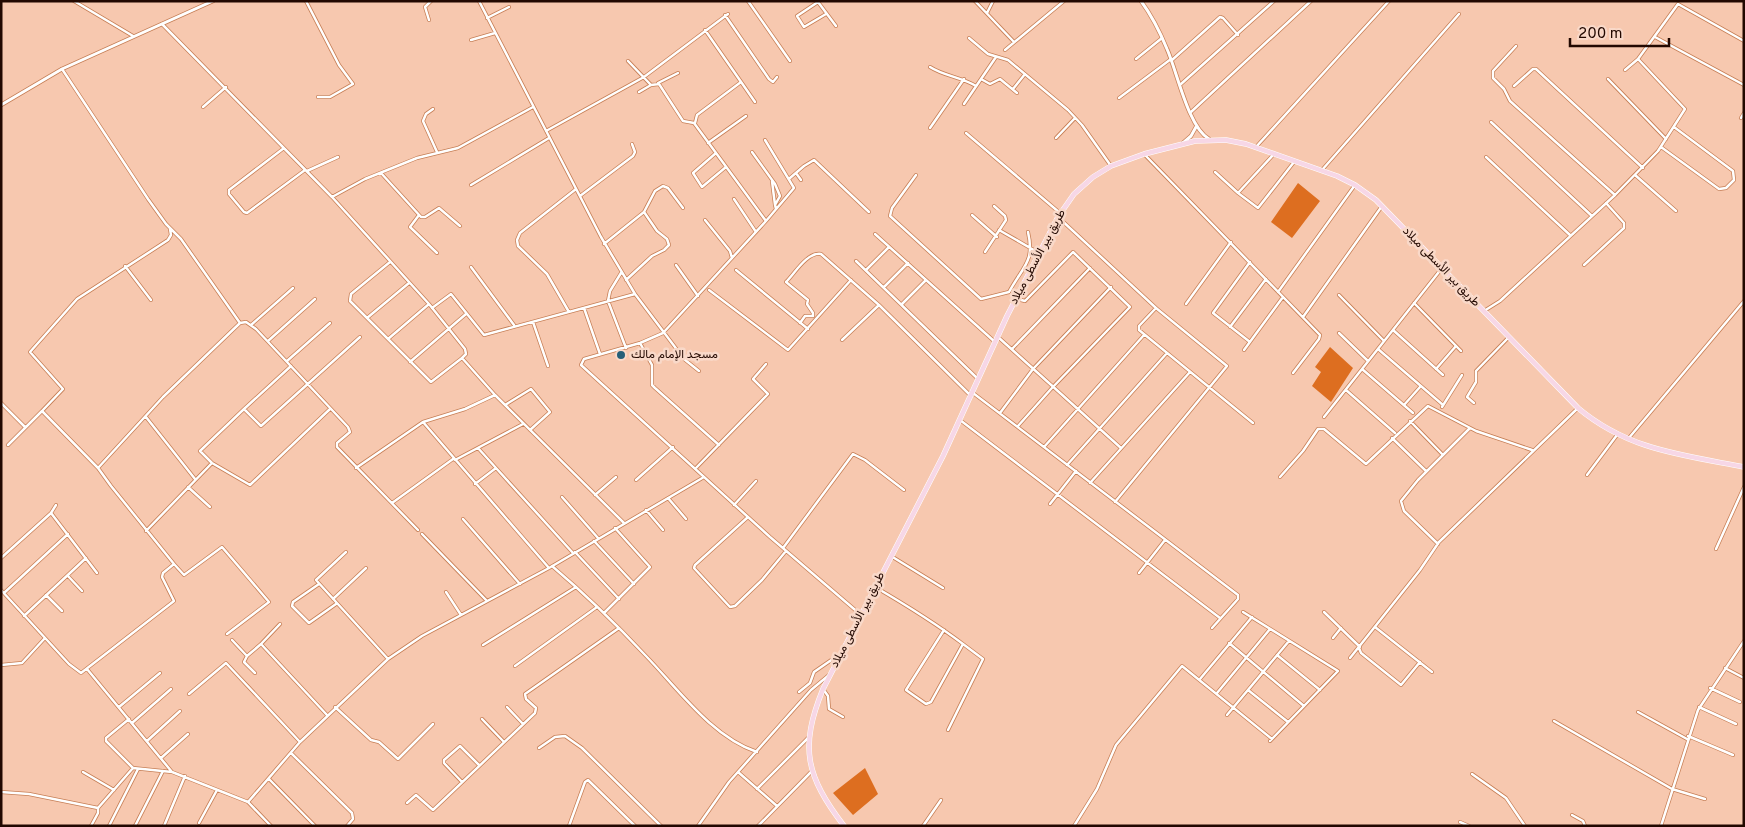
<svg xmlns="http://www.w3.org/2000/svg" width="1745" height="827" font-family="Overpass,Vazirmatn,sans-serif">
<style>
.forest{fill:#dd6e20}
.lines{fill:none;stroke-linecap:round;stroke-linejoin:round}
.minor-casing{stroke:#c67e55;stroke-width:4}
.tertiary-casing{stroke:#c67e55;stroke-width:4.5}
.primary-casing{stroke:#fff;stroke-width:5.5}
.minor{stroke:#fff;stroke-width:2.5}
.tertiary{stroke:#fff;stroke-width:3}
.primary{stroke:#f7d7e6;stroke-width:4.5}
.poi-dot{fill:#255f78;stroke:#f9d9c9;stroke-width:2}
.labels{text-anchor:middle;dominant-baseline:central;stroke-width:5;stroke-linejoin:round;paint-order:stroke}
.street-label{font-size:12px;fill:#220800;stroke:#f9d9c9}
.poi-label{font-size:12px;fill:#220800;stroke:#f9d9c9;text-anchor:start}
</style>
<rect width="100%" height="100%" fill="#f7c8af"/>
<!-- forest -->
<path class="forest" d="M1298,183L1320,201L1292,238L1271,222Z
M1330,347L1353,368L1331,402L1312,386L1321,372L1315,367Z
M865,768L878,794L853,815L833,793Z"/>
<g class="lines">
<defs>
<path id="minor" d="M74,1L133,36
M306,1L339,65L353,84L330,97H318
M479,1L601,237L635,294
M748,1L790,61
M975,1L1014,42
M818,2L797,16L804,27L826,14
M818,2L836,26
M987,13L993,1
M725,15L769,79L773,82L777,77
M487,18L509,7
M429,20L425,7L431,1
M162,24L332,197L429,304L465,349L466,354L462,358L495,395
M705,30L755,102
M1655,37L1744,85
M969,38L988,54L1008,60L1068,110L1082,125L1111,166
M471,40L495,33
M1005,50L1064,1
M1136,59L1162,38
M1638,59L1678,4L1744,41
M1172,60L1220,17L1223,18L1238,35
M628,61L651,85L659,84L683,121L694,123L766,221L663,333L640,343L584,359L581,365L770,537L861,615
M930,67C944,76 961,77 976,86
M62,69L148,199L166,224L181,239L240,323L163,397L98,468L111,486L174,564
M981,79L990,84L1000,79L1017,93
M1608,79L1666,139
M658,83L678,73
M1181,84L1274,1
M1514,86L1533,69H1536L1643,168
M1013,89L1025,74
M639,92L651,85
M1119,98L1171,59
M964,104L996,57
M203,107L226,87
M433,109L426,114L423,121L437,152
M1191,112L1311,1
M1741,118L1744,113
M1491,122L1592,216
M695,123L697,115L741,82
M930,128L964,79
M546,131L644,77L728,14
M966,133L1060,213
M1056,138L1075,118
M765,140L794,188L766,221
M708,143L746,116
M1256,147L1389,1
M1661,147L1719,189L1726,188L1734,180L1733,171L1674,127
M284,148L229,190V194L244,212L247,213L305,170
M752,152L775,184L780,196L775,205L776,209
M716,153L693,173L702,187L726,167
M1145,155L1320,335L1319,339L1293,373
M1486,157L1570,235
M1322,170L1459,14
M307,171L338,157
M1215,172L1238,193L1258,208L1294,162
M381,173L421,217H425L439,208L460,226
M796,173L801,180
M916,175L892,208L890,216L981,299L1009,292C1023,266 1035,262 1028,232
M1635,175L1676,211
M790,178L804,166L814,160L869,212
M772,181L775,205
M471,185L549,138
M1238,193L1274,154
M1615,195L1658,151L1685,109L1638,59L1625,70
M580,196L633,156L635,152L632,144
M332,197L365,179L417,158L458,148L533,107
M734,199L756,232
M419,215L410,227L437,253
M972,215L997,237
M1058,217L1156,308L1227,366L1115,502
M705,220L730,251L732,258
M999,230L1039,253
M875,234L995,342
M604,244L644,212L655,191L663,186L668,188L683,208
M985,252L1006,220L1005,216L994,206
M856,261L978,379
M390,262L351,294L350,301L431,382L462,358
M676,265L698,296
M1584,265L1624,228V223L1606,203
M125,266L151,300
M471,267L514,325
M736,270L808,329
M866,270L889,247
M621,273L610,291L608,301L626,348
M626,280L652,256L664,250L669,245L667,239L657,231L644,212
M884,287L908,263
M709,290L788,350L851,280
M1278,292L1355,185
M1339,295L1384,341
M1017,299L1025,301L1073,252L1130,307L1051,389L1018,426
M1414,303L1461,351
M902,304L926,280
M1186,304L1231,242
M432,308L451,294L484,335L635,294L684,359L699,371
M584,308L600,354
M1156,308L1139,326V330L1253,423
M1484,311L1500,301L1615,195L1510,101L1504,89L1493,78V71L1516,46
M569,312L547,274L518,246L517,240L520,233L576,189
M1303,317L1382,206
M367,318L409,283
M533,322L548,366
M240,323L246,322L256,329L348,427L350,432L337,443V447L418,530
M800,323L805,316H813V313L807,304L808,300L786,282C795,273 807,252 821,254L879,305L970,395
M251,325L293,288
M1230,327L1266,279
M1393,330L1443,375
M1339,333L1368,361
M998,337L1121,448
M388,339L429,304
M842,340L879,305
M268,341L315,299
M1250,342L1213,313L1250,262
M640,343L652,365V385L655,388L719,445
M1012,349L1090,268
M1378,349L1443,405
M1244,350L1283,297
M287,361L330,323
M410,362L466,314
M291,366L244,409L261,426L360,337
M1362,369L1413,413
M1436,369L1456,346
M1346,390L1395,433
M973,393L1238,595V599L1212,628
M1,403L25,427
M1474,403L1467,397L1476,382V371L1509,337
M505,405L531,389L550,412L530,430
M1404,405L1420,387
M1442,407L1462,375
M244,409L200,451L212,463L250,485L330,409
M1000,413L1033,369L1111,287
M146,417L195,479
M1324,417L1442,268
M960,420L1220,618
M1410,421L1443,455
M423,422L549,568
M1392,438L1426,471
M1628,439L1744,301
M8,445L42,411
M1044,447L1144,335
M478,448L496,468
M455,460L523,424
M1067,465L1167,353
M98,468L42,411L63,389L30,352L77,299L168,240L171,235L170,229
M356,468L423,422L465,409L495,395L624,523
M696,468L768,394L753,379L766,364
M1587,475L1617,435
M1280,477L1303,451L1318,429H1324L1366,464L1428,406L1476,431L1532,450
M636,480L673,447
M1090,483L1190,372
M475,484L496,468L573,553
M188,487L210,507
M595,495L616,477
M562,497L598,538
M668,498L686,519
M392,503L453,459
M1050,504L1076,471
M734,505L756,481
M646,510L663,530
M51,513L97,573
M748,517L695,565L694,568L730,607L735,606L762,580L786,551
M463,519L520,584
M146,531L212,463
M422,534L487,601
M594,541L634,584
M1438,544L1404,511L1401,501L1418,480L1470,428
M783,548L853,454L865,460L904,490
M1716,549L1744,487
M346,552L316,580L388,659
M575,552L619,599
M891,556L943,588
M1,558L51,513L56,505
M552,566C585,594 616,624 646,656C678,689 712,737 757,752
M1139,573L1165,540
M68,576L82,591
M319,584L293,602L292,606L309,623L336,604
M875,587C906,605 935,623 963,644L931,702L926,704L906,690L944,630
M1,590L69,664L81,673L174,601L162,577L163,573L174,564L184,575L222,547L269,602L227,634
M446,592L461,615
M4,593L68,534
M46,595L62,611
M333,599L366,568
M1243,612L1338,671L1270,741
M1324,612L1360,647
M604,613L650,567L615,528
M24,616L86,558
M1375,627L1432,672
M1333,638L1341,628
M232,640L247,656L261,644L327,715
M1229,643L1304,706
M261,644L280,624
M483,645L576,587
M1359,648L1361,653L1401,685L1420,662
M1277,655L1320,690
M247,656L244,662L255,673
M1350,658L1420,570L1439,542L1578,408
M1,665L22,663L45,638
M515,666L597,607
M1725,668L1744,678
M87,669L172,772L248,802L271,826
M1200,679L1252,617
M1710,688L1740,702
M823,689L828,696L829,709L843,717
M1248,690L1288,722
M799,692L810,683L814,672L840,654
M1217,693L1270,629
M189,694L226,663L300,742
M119,707L160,673
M335,707L371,740L379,742L398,759L433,724
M507,707L523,724
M1699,707L1736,724
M1638,712L1687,739
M1227,715L1289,641
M129,719L106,738V741L133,768L172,772
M482,719L504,742
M1554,721L1672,789L1705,799
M132,723L171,689
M948,730L983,659L963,644
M1688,736L1733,755
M147,741L180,711
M539,748L555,737L565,736L582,748L661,826
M291,753L352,813L353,819L347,826
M161,758L188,734
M83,772L114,790
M738,772L777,806
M1472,774L1506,798L1525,826
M269,779L315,826
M462,782L444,763V760L460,746L479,765
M757,789L808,738
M1,792L29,794L98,808L133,768
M248,802L300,742L388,659L422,636L549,568L704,477
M407,803L416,795L433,810L535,713L536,708L526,699L525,694L619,628
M1572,815L1583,821L1585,826
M1460,822L1469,826
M199,823L217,790
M91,826L98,813V808
M109,826L138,769
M135,826L163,771
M164,826L185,776
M569,826L585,782L588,780L635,826
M698,826L729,782L811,690L829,675
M758,826L812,771
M923,826L941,800
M1074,826L1097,789L1116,745L1182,666L1272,739
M1661,826L1698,710L1744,641"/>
<path id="tertiary" d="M1141,1C1152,16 1160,32 1167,49C1177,71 1188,127 1209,139
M1,105L62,69L213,1
M1183,143L1191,136L1196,127"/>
<path id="primary" d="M844,826C806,776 799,748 823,689L943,456L1007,316L1058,217L1074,194L1093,177L1111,166L1144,154L1195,141L1226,140L1246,144L1337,176L1355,185L1376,200L1578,408C1628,450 1682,455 1744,467"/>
</defs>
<!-- minor casing -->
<use href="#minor" class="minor-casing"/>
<!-- tertiary casing -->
<use href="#tertiary" class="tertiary-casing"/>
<!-- primary casing -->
<use href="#primary" class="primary-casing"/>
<!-- minor -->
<use href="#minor" class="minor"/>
<!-- tertiary -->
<use href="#tertiary" class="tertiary"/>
<!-- primary -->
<use href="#primary" class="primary"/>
</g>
<!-- markers -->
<circle class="poi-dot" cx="621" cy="355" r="5"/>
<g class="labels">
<!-- street labels -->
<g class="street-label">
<text transform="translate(1038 257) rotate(-62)">طريق بير الأسطى ميلاد</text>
<text transform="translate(1441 267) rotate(46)">طريق بير الأسطى ميلاد</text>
<text transform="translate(858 620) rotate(-63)">طريق بير الأسطى ميلاد</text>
</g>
<!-- poi labels -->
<g class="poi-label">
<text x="631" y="355">مسجد الإمام مالك</text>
</g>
</g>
<!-- border -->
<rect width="1745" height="827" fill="none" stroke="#220800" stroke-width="5"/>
<!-- scale -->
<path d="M1570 38v8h99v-8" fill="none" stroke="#220800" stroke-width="2.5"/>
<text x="1578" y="38" font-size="15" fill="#220800" stroke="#f9d9c9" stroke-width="4" paint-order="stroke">200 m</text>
</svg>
